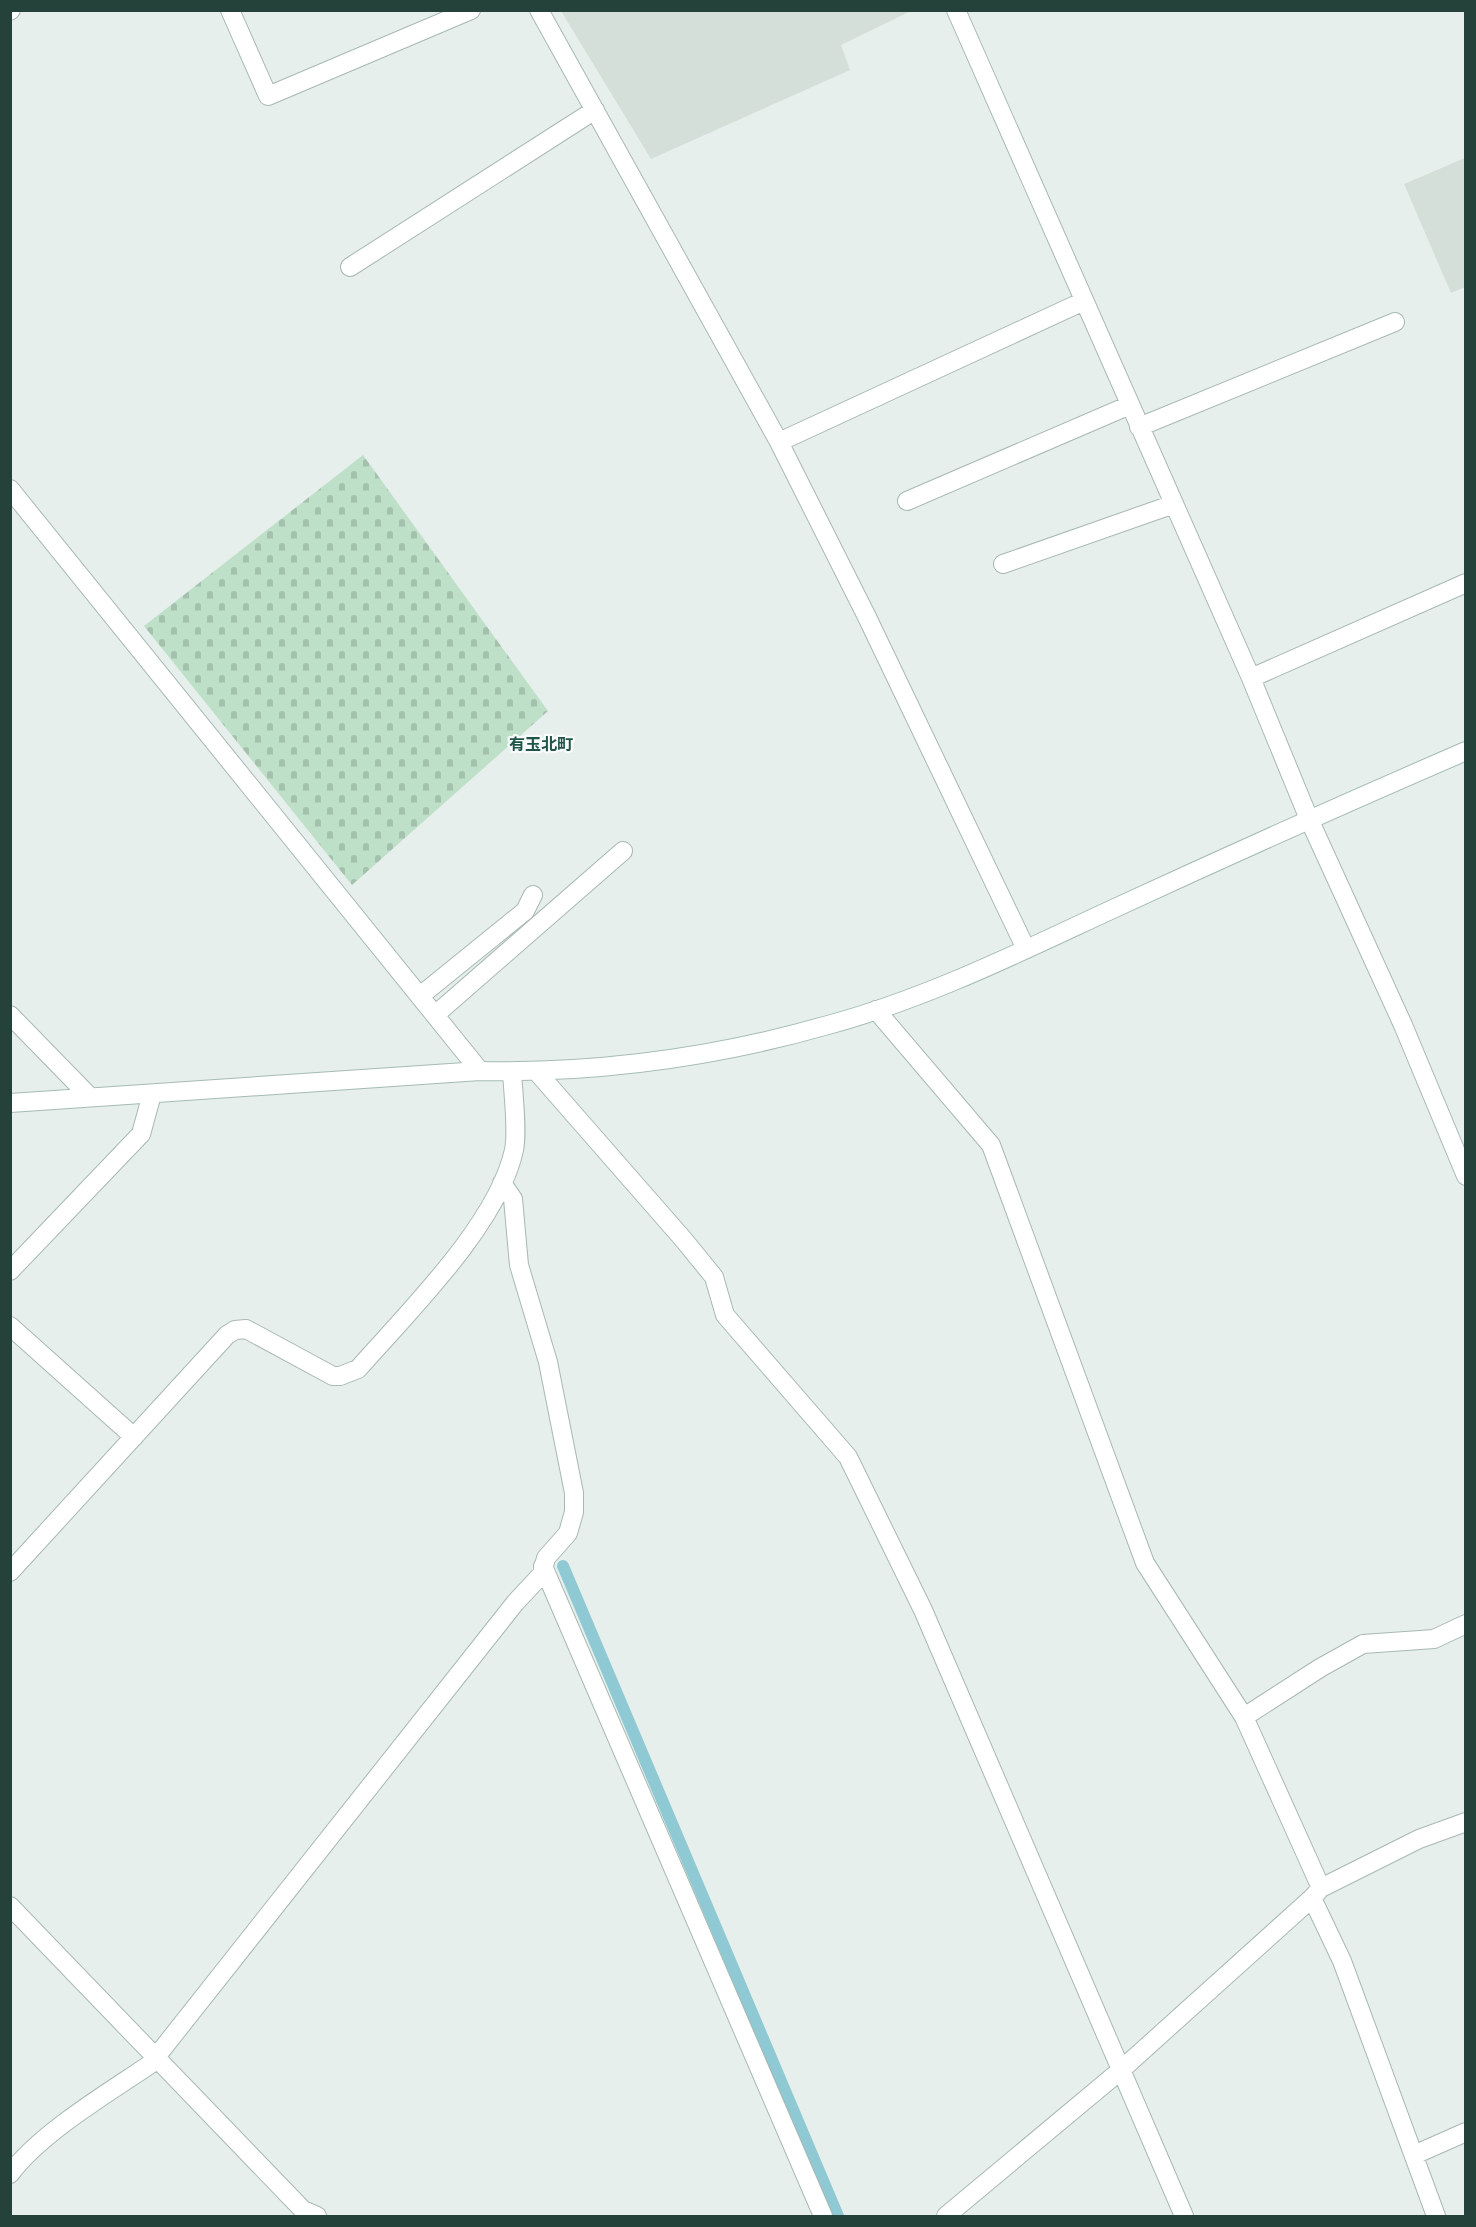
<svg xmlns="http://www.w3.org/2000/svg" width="1476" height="2227" font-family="'Source Sans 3','Noto Sans JP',sans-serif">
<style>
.built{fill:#d4dfda}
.cemetery{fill:url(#cemetery-stones)}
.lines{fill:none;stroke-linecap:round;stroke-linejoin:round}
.stream{stroke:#8ec9d4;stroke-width:12}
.lane-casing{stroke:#a8b8b2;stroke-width:20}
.street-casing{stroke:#a8b8b2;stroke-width:20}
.secondary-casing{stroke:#a4bbb3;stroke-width:20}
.lane{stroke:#fff;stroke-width:18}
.street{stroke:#fff;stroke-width:18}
.secondary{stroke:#fff;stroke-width:18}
.labels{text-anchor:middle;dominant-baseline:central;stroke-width:4.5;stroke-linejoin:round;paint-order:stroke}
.neighbourhood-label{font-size:16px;font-weight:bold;fill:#1f5548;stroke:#f7fbf9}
</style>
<defs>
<pattern id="cemetery-stones" width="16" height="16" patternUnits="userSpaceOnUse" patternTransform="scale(1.5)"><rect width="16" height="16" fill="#bfe0c8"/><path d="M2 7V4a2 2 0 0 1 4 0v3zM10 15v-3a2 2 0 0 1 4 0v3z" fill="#a4c1ad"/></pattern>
</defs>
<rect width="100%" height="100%" fill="#e6efeb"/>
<!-- built -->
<path class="built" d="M561,11H911L841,45L850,70L651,159Z
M1465,158V287L1451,293L1404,184Z"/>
<!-- cemetery -->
<path class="cemetery" d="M363,455L548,711L352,885L144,626Z"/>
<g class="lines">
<!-- stream -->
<path class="stream" d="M563,1566L838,2216"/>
<defs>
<path id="lane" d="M420,996L525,911L533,895"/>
<path id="street" d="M230,10L268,96L471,10
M539,10L779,442L866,615L1026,949
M956,10L1251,678L1309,819L1403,1025L1466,1176
M10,11L11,10
M350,267L595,110
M1139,427L1395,322
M779,442L1084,301
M10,489L480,1071
M907,501L1130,405
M1003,564L1174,504
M1251,678L1466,583
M876,1010L991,1145L1145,1563L1244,1717L1321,1888
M10,1015L90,1097
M435,1015L623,851
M537,1072L683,1239L714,1277L725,1315L848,1457L923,1610L1184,2216
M10,1271L141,1134L152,1094
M10,1326L134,1437
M543,1566L823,2216
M10,1572L227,1335L235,1330L246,1329L333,1376H340L358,1369C408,1312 498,1224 514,1150C518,1132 513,1092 512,1072
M1244,1717L1320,1668L1363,1644L1434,1639L1466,1624
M1312,1898L1342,1961L1436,2216
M10,1906L303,2210L317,2216
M156,2057L515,1603L542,1574L546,1558L568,1533L574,1512V1493L548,1362L519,1265L513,1199L502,1183
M1414,2155L1466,2132
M10,2174C42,2131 113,2090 158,2059
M946,2216L1121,2070L1312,1898L1321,1888L1419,1839L1466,1822"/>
<path id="secondary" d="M10,1103L480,1071C597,1073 716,1057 828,1025C928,998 1022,951 1115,908C1232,854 1348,802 1466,751"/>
</defs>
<!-- lane casing -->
<use href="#lane" class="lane-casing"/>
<!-- street casing -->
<use href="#street" class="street-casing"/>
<!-- secondary casing -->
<use href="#secondary" class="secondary-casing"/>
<!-- lane -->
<use href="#lane" class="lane"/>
<!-- street -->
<use href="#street" class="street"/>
<!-- secondary -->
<use href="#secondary" class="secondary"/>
</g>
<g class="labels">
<!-- neighbourhood labels -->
<g class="neighbourhood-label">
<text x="541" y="745">有玉北町</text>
</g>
</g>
<!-- border -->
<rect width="1476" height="2227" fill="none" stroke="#24423a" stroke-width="24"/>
</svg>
